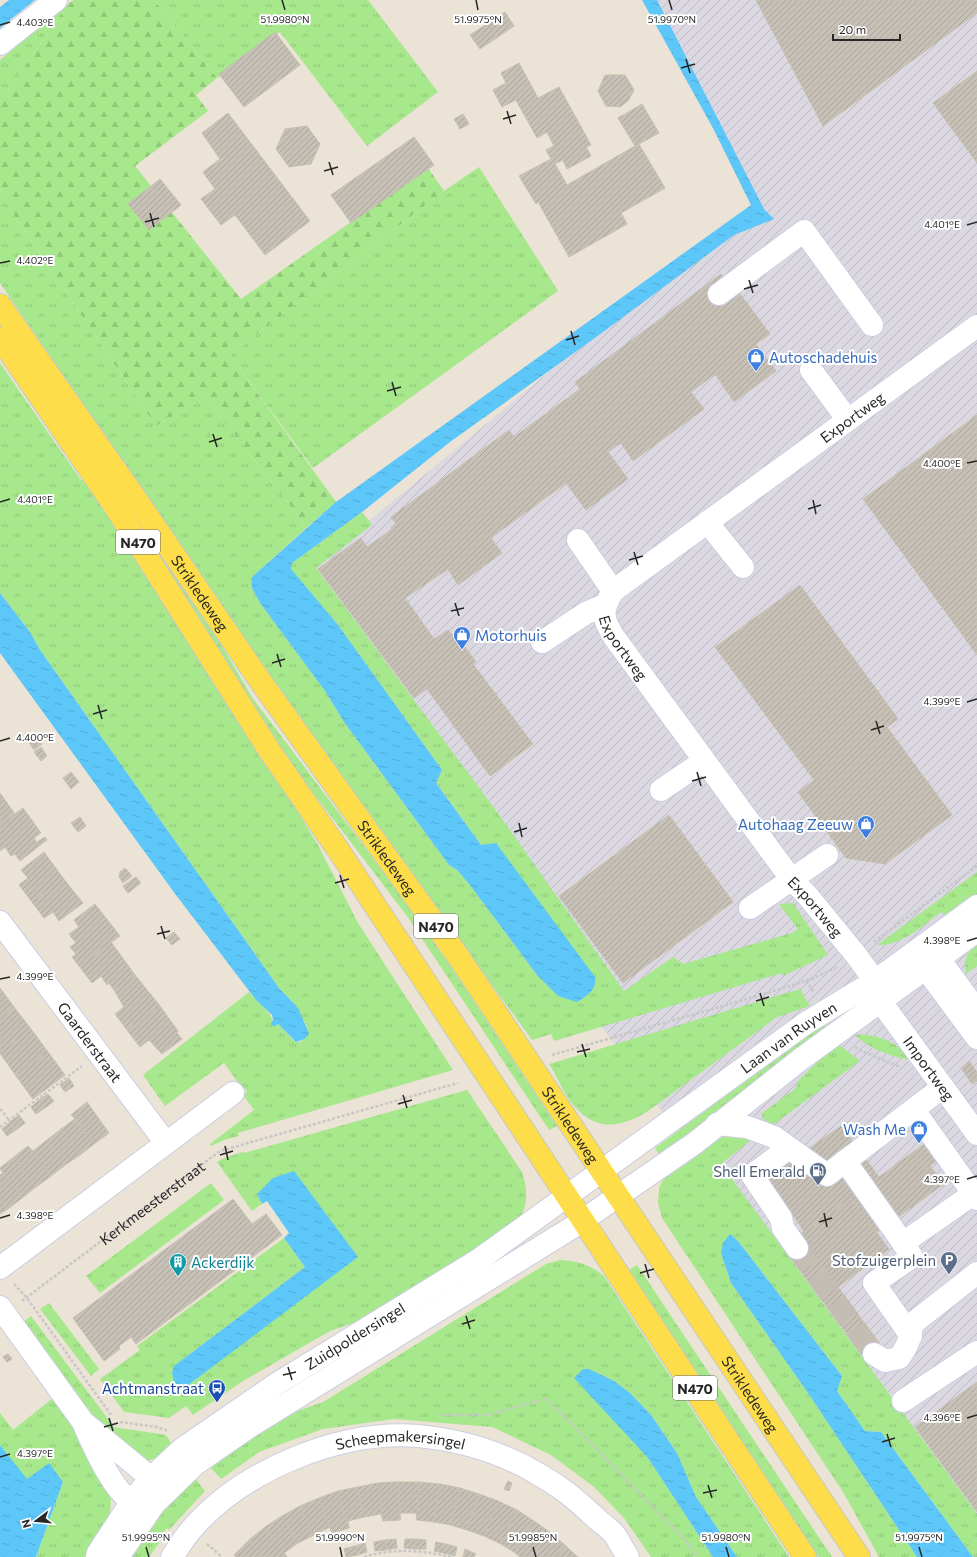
<svg xmlns="http://www.w3.org/2000/svg" width="977" height="1557" font-family="Commissioner,sans-serif">
<style>
.industrial{fill:url(#industrial-furrows)}
.grass{fill:url(#grass-tufts)}
.forest{fill:url(#forest-firs)}
.water{fill:url(#water-ripples)}
.building{fill:url(#building-hatch);stroke:#c6c0b0}
.lines{fill:none;stroke-linecap:round;stroke-linejoin:round}
.minor-tunnel{stroke:#c4bdb3;stroke-width:22;stroke-dasharray:22 11;stroke-linecap:butt}
.minor-casing{stroke:#cbcee2;stroke-width:24}
.major-casing{stroke:#c7c7c7;stroke-width:24}
.path{stroke:#c7c7c7;stroke-width:2.5;stroke-dasharray:3 2;stroke-linecap:butt}
.minor{stroke:#fff;stroke-width:22}
.major{stroke:#fddd49;stroke-width:22}
.ticks{fill:none;stroke:#272727;stroke-width:1.5}
.labels{text-anchor:middle;dominant-baseline:central;stroke-width:4;stroke-linejoin:round;paint-order:stroke}
.shield{fill:#fff;stroke:#686868;stroke-width:1}
.shield-label{font-size:14px;font-weight:bold;fill:#272727}
.shop-label{font-size:15px;fill:#366cbe;stroke:#fff;text-anchor:start}
.street-label{font-size:15px;fill:#272727;stroke:#fff}
.service-label{font-size:15px;fill:#4e5e75;stroke:#fff;text-anchor:end}
.culture-label{font-size:15px;fill:#0d838f;stroke:#fff;text-anchor:start}
.transit-label{font-size:15px;fill:#164399;stroke:#fff;text-anchor:end}
.ticks-label{font-size:10px;text-anchor:middle;fill:#272727;stroke:#fff;stroke-width:4;stroke-linejoin:round;paint-order:stroke}
</style>
<defs>
<pattern id="industrial-furrows" width="10" height="10" patternUnits="userSpaceOnUse"><rect width="10" height="10" fill="#dbd8e2"/><path d="M-1 1l2-2M0 10L10 0M9 11l2-2" fill="none" stroke="#bcb9c2"/></pattern>
<pattern id="grass-tufts" width="24" height="20" patternUnits="userSpaceOnUse"><rect width="24" height="20" fill="#a7e88c"/><path d="M3 7l-1-3M5 7V3M7 7l1-3M15 17l-1-3M17 17v-4M19 17l1-3" fill="none" stroke="#90c779"/></pattern>
<pattern id="forest-firs" width="22" height="20" patternUnits="userSpaceOnUse"><rect width="22" height="20" fill="#a7e88c"/><path d="M5 1l3.5 6h-7zM16 11l3.5 6h-7z" fill="#90c779"/></pattern>
<pattern id="water-ripples" width="26" height="14" patternUnits="userSpaceOnUse"><rect width="26" height="14" fill="#5dc7f9"/><path d="M2 4q2-2 4 0t4 0M15 11q2-2 4 0t4 0" fill="none" stroke="#51abd5"/></pattern>
<pattern id="building-hatch" width="6" height="6" patternUnits="userSpaceOnUse"><rect width="6" height="6" fill="#c6c0b6"/><path d="M-1 1l2-2M0 6l6-6M5 7l2-2" fill="none" stroke="#aaa59c"/></pattern>
</defs>
<rect width="100%" height="100%" fill="#ebe3d6"/>
<!-- industrial -->
<path class="industrial" d="M642,0H977V1555L603,1028L284,591L751,205L714,130Z"/>
<!-- grass -->
<path class="grass" d="M154,0H368L438,92L367,146L280,32L217,78Z
M68,4L0,102V60Z
M479,167L558,291L313,468L230,355L444,191Z
M0,189L10,209L156,426L205,397L294,510L305,529L251,578L252,588L260,603L325,691L344,722L449,865L457,870L469,884L537,975L497,843L481,845L436,782L442,770L338,625L290,569L292,563L362,512L372,525L316,568L497,812L624,991L673,957L683,964L792,933L798,929L779,904L793,903L828,955L783,976L782,973L554,1041L551,1034L532,1040L304,726L0,283Z
M0,363L81,480L84,478L233,705L318,845L358,923L453,1070L238,1133L239,1136L224,1140L211,1146L210,1144L254,1110L243,1095L247,1092L244,1087L242,1088L224,1063L165,1106L143,1075L249,992C259,1005 271,1010 274,1026L278,1024L294,1041L300,1042L305,1039L308,1029L296,1006L279,988L40,650L30,632L0,593Z
M109,475L193,597L252,697L425,928L557,1126L549,1130L407,916L266,731L104,478Z
M977,872V900L949,921L941,912C922,926 902,946 877,945Z
M977,941V966L966,974C963,958 967,954 977,941Z
M800,989L810,1006L777,1017L648,1111C623,1127 597,1132 575,1107C564,1095 558,1078 549,1064Z
M824,1024L829,1032L660,1156L655,1148Z
M855,1035C873,1033 900,1041 908,1060C889,1055 869,1049 855,1035Z
M837,1043L860,1061L774,1124L765,1121L761,1114L796,1088L798,1081Z
M467,1090L522,1172C528,1189 528,1205 519,1221L382,1313L330,1331L243,1381L193,1415L186,1406L169,1418L124,1412L100,1379L140,1350L137,1346L284,1238L305,1267L174,1366L357,1257L257,1194L262,1204L252,1211L217,1162L224,1158L243,1152L244,1153Z
M731,1135L755,1137L721,1164L977,1514V1557H973L881,1432L865,1431L837,1391L842,1376L738,1241L730,1234L721,1253L731,1283L810,1396L917,1557H879L843,1492L662,1218L658,1203L659,1188L667,1172L717,1137Z
M211,1183L224,1200L100,1293L86,1276Z
M560,1260C579,1261 590,1265 604,1276L789,1557H737L696,1497L677,1453L651,1415L630,1393L614,1381L589,1369L625,1432L648,1458L713,1557H651L624,1518L594,1487L551,1455L492,1427L394,1419L323,1429L259,1452L221,1479L211,1468L272,1420L323,1402L546,1264Z
M637,1265L832,1557H818L629,1270Z
M49,1303L99,1369L91,1376L40,1309Z
M31,1316L114,1427L166,1435L174,1448L162,1456L147,1461L100,1428L22,1323Z
M53,1398L69,1419L110,1491C114,1520 102,1533 88,1557H36L63,1482L27,1480L0,1445V1413L13,1430Z
M192,1474L205,1491L169,1530L167,1528L156,1540L159,1543L149,1557H125Z"/>
<!-- forest -->
<path class="forest" d="M74,0H154L217,78L196,95L208,111L135,166L241,299L428,168L444,191L230,355L336,502L305,529L294,510L205,397L156,426L10,209L0,189V102L68,4Z"/>
<!-- water -->
<path class="water" d="M9,0H35L0,28V7Z
M642,0H657L764,209L774,219L734,235L599,335L450,442L362,512L292,563L291,569L338,625L442,770L436,783L481,845L496,843L595,977C597,990 587,996 577,1002L558,996L537,975L469,884L457,870L449,865L344,722L325,691L260,603L252,588L251,578L336,502L751,205L714,130Z
M0,593L30,632L40,650L279,988L298,1008L309,1033L305,1039L296,1042L278,1024L274,1027L271,1023L273,1020L272,1015L256,1000L176,895L0,653Z
M294,1171L358,1257L187,1386H180L174,1382L172,1373L174,1366L305,1267L284,1238L289,1233L267,1201L262,1204L257,1194L273,1178Z
M730,1234L738,1241L842,1376L837,1391L865,1431L881,1432L973,1557H917L810,1396L731,1283L721,1253L723,1243Z
M583,1369H589L614,1381L630,1393L651,1415L677,1453L696,1497L737,1557H713L648,1458L574,1378Z
M0,1445L27,1479L49,1463L63,1482L36,1557H0Z"/>
<!-- building -->
<path class="building" d="M756,0H977V13L823,126Z
M505,12L514,26L480,49L470,35Z
M275,32L300,65L244,107L219,74Z
M519,63L538,98L559,87L591,145L586,147L591,156L567,169L563,160L555,164L567,185L635,146L618,118L642,104L659,133L639,144L665,188L621,213L627,224L569,257L538,202L536,204L519,176L551,159L546,150L554,146L547,132L537,138L516,100L502,107L493,90L506,83L501,73Z
M977,71V163L933,103Z
M605,75H625L634,90L628,101L620,107L606,106L598,91Z
M228,113L310,221L265,255L235,215L221,225L201,199L215,189L203,172L220,159L202,133Z
M463,114L469,124L460,129L454,119Z
M307,126L320,144L311,164L289,167L276,149L285,129Z
M414,137L434,165L351,223L331,195Z
M160,179L181,205L149,230L128,204Z
M721,274L726,281L729,279L770,334L756,344L776,371L734,402L715,374L691,392L704,409L633,461L621,443L608,452L628,479L586,510L566,483L491,538L502,553L458,585L448,569L405,598L434,639L448,630L454,637L456,635L476,662L473,664L533,744L490,776L427,689L414,698L318,569L361,538L367,547L392,529L391,527L396,524L391,517L509,430L514,437L580,389L575,382Z
M977,415V655L863,499Z
M800,585L898,719L887,727L952,815L885,864L846,858L798,792L814,780L715,647Z
M36,735L42,744L34,750L28,741Z
M41,747L47,756L41,761L34,752Z
M71,772L79,782L71,789L63,778Z
M0,793L15,814L0,825Z
M23,808L41,833L34,838L39,846L20,861L15,854L11,856L5,847L0,851V825Z
M669,815L733,902L623,983L559,896Z
M80,817L86,826L78,832L71,823Z
M45,837L47,840L39,846L37,842Z
M44,852L63,878L32,902L19,885L28,878L21,870Z
M125,868L132,876L123,883L119,877L120,872Z
M136,877L141,883L128,893L123,886Z
M63,878L83,903L59,921L53,912L44,918L32,902Z
M95,904L120,936L79,966L72,957L76,954L70,947L76,943L69,934L79,927L74,920Z
M174,932L180,939L172,945L166,938Z
M111,942L135,975L114,990L109,983L107,985L101,976L92,983L79,966Z
M135,975L160,1006L127,1030L115,1014L124,1007L114,990Z
M0,988L14,1007L0,1018Z
M160,1006L178,1031L177,1033L182,1039L162,1054L149,1040L140,1047L127,1030Z
M14,1007L31,1029L0,1053V1018Z
M31,1029L48,1052L16,1076L0,1053Z
M48,1052L65,1075L33,1099L16,1076Z
M969,1061L977,1072V1081L972,1084L961,1068Z
M69,1078L74,1086L65,1092L60,1085Z
M48,1094L54,1101L45,1108L39,1100Z
M39,1100L45,1108L36,1114L31,1107Z
M87,1102L109,1133L94,1144L72,1114Z
M71,1114L94,1144L80,1155L61,1129L75,1119Z
M19,1115L25,1123L16,1130L10,1122Z
M10,1122L16,1130L7,1136L2,1129Z
M841,1126L879,1177L913,1152L925,1169L930,1166L944,1184L876,1233L851,1198L808,1230L804,1231L767,1178Z
M61,1129L80,1155L65,1165L47,1140Z
M47,1140L65,1165L51,1176L28,1146L33,1151Z
M927,1142L940,1159L925,1169L913,1152Z
M28,1146L51,1176L36,1187L14,1157Z
M14,1157L36,1187L22,1198L0,1168Z
M0,1168L22,1198L8,1209L0,1198V1175L3,1173Z
M0,1198L8,1209L0,1214Z
M851,1198L889,1249L838,1287L882,1347L865,1359L788,1254L802,1236L801,1233L807,1229L808,1230Z
M233,1199L252,1224L266,1214L282,1235L136,1344L131,1337L119,1346L120,1349L104,1361L73,1318Z
M8,1354L12,1359L7,1362L3,1357Z
M977,1382V1512L915,1427Z
M508,1481L512,1483L509,1491L504,1489Z
M391,1482H399L400,1520L383,1521L378,1483Z
M399,1482H419L417,1520L416,1513H400V1520Z
M419,1482L440,1484L434,1522L417,1520Z
M378,1483L383,1521L381,1514L364,1517L358,1487Z
M440,1484L460,1488L451,1525L434,1522Z
M358,1487L364,1517L348,1521L349,1528L338,1491Z
M460,1488L479,1494L467,1530L451,1525Z
M338,1491L349,1528L332,1533L319,1498Z
M479,1494L498,1501L484,1536L467,1530Z
M319,1498L332,1533L330,1527L314,1535L300,1506Z
M498,1501L517,1510L499,1543L484,1536Z
M300,1506L314,1535L298,1543L282,1516Z
M517,1510L534,1521L514,1552L499,1543Z
M282,1516L298,1543L284,1553L287,1557L265,1527Z
M534,1521L551,1533L532,1557H520L514,1552Z
M265,1527L287,1557H264L249,1540Z
M551,1533L566,1546L556,1557H532Z
M396,1539L397,1548L386,1550L385,1540Z
M405,1539H416L415,1549L404,1548Z
M416,1539L426,1540V1549H415Z
M249,1540L264,1557H236L234,1555Z
M385,1540L386,1550L375,1551L374,1542Z
M436,1542L446,1544L444,1553L434,1551Z
M365,1543L367,1552L358,1555L355,1546Z
M446,1544L457,1547L455,1556L444,1553Z
M355,1546L358,1555L346,1557L344,1549Z
M566,1546L570,1550L578,1557H556Z
M465,1549L476,1554L474,1557H463Z"/>
<g class="lines">
<!-- minor-tunnel -->
<path class="minor-tunnel" d="M797,1248L874,1354"/>
<defs>
<g id="minor">
<path d="M0,44L56,0"/>
<path d="M719,294L804,231L872,325"/>
<path id="s2" d="M977,326L613,591C601,611 602,618 614,637L792,880L807,895L856,955L875,981L881,1002L977,1134"/>
<path d="M811,370L848,420"/>
<path d="M707,522L743,567"/>
<path d="M578,540L613,591"/>
<path d="M542,642L586,613L605,605"/>
<path d="M661,790L704,761"/>
<path d="M750,908L827,855"/>
<path id="s3" d="M0,922L166,1143"/>
<path d="M939,959L977,1011"/>
<path d="M926,969L977,1038"/>
<path d="M914,1110L977,1199"/>
<path d="M717,1124L747,1127L774,1137L827,1175L943,1087"/>
<path d="M789,1148L752,1175L781,1218L783,1228L797,1248"/>
<path d="M845,1161L903,1243"/>
<path d="M0,1268L233,1093"/>
<path d="M0,1307L83,1422L151,1478L154,1504C147,1503 137,1504 132,1501C113,1492 91,1441 83,1422"/>
<path d="M911,1336L874,1283L912,1257L903,1243L973,1194"/>
<path d="M874,1354L885,1361L899,1358C907,1347 911,1338 912,1324L977,1273"/>
<path d="M903,1401L977,1352"/>
<path id="s4" d="M97,1557L98,1553L132,1501L151,1478L182,1449L278,1383L480,1259L806,1023L875,981L977,906"/>
<path d="M118,1557L154,1504L194,1465L249,1427L573,1227L695,1143L801,1059L977,931"/>
<path id="s5" d="M172,1557C178,1548 184,1538 191,1530C242,1470 340,1430 418,1436C460,1440 503,1453 538,1474C562,1487 576,1500 596,1518C601,1523 609,1528 614,1534C619,1541 623,1549 628,1557"/>
</g>
<g id="major">
<path id="s6" d="M0,305L140,505L263,685L460,959L859,1557"/>
<path d="M0,338L118,511L269,750L339,851L805,1557"/>
</g>
</defs>
<!-- minor casing -->
<use href="#minor" class="minor-casing"/>
<!-- major casing -->
<use href="#major" class="major-casing"/>
<!-- path -->
<g class="path">
<path d="M874,942L977,866"/>
<path d="M806,981L814,992"/>
<path d="M855,1047L864,1052L900,1067"/>
<path d="M552,1055L761,995L814,978L837,967"/>
<path d="M0,1109L9,1120"/>
<path d="M0,1127L82,1066"/>
<path d="M14,1284L27,1298L111,1415"/>
<path id="s1" d="M22,1301L220,1151L458,1083"/>
<path d="M441,1415H487L545,1399L566,1418L688,1543L696,1557"/>
<path d="M120,1422L157,1427L169,1431"/>
<path d="M207,1544L222,1557"/>
<path d="M364,1557C393,1548 422,1550 451,1557"/>
</g>
<!-- minor -->
<use href="#minor" class="minor"/>
<!-- major -->
<use href="#major" class="major"/>
</g>
<!-- ticks -->
<path class="ticks" d="M282,0L285,10M476,0L478,10M669,0L672,10M0,25L10,22M686,59L690,73M681,68L695,64M507,111L511,124M503,119L516,115M329,162L333,175M324,171L338,167M150,213L154,227M145,222L159,218M967,225L977,222M0,263L10,261M749,280L753,293M744,289L758,285M571,331L575,345M566,340L579,336M392,382L396,396M387,391L401,387M213,434L217,447M209,442L222,438M967,463L977,461M813,500L816,514M0,502L10,499M808,509L821,505M634,552L638,565M629,560L643,556M455,603L459,616M451,611L464,608M277,654L281,667M272,663L285,659M967,702L977,699M98,705L102,719M93,714L107,710M876,721L880,734M871,730L884,726M0,741L10,738M697,772L701,786M692,781L706,777M519,823L522,837M514,832L527,828M340,875L344,888M335,883L349,879M161,926L165,939M157,934L170,931M967,941L977,938M0,979L10,977M760,993L764,1006M756,1001L769,997M582,1044L586,1057M577,1052L590,1049M403,1095L407,1108M398,1104L412,1100M225,1146L228,1160M220,1155L233,1151M967,1179L977,1176M824,1213L827,1227M0,1218L10,1215M819,1222L832,1218M645,1264L649,1278M640,1273L654,1269M466,1316L470,1329M462,1324L475,1320M288,1367L292,1380M283,1375L296,1372M109,1418L113,1431M967,1418L977,1415M104,1427L118,1423M887,1434L891,1447M882,1442L895,1438M0,1457L10,1454M708,1485L712,1498M703,1493L717,1490M146,1547L149,1557M340,1547L342,1557M533,1547L536,1557M726,1547L729,1557M919,1547L922,1557"/>
<!-- icons -->
<defs>
<symbol id="shop-pin" viewBox="-11 -11 22 30"><path d="M0 17L-7.5 6A9.5 9.5 0 1 1 7.5 6Z" fill="#3f7fe0" stroke="#fff"/><path d="M-5-2.5h2.3a2.7 3.5 0 0 1 5.4 0H5L5.5 6h-11ZM-1.5-2.5h3a1.5 2.3 0 0 0-3 0Z" fill="#fff"/></symbol>
<symbol id="fuel-pin" viewBox="-11 -11 22 30"><path d="M0 17L-7.5 6A9.5 9.5 0 1 1 7.5 6Z" fill="#5c6f8a" stroke="#fff"/><path d="M-5.5-6h7V0h2V4h1.3V-2.5L3-4.5l.8-.8L6-3V5H2.5V1h-1V6h-7ZM-4.2-4.7v3.2H.2V-4.7Z" fill="#fff"/></symbol>
<symbol id="parking-pin" viewBox="-11 -11 22 30"><path d="M0 17L-7.5 6A9.5 9.5 0 1 1 7.5 6Z" fill="#5c6f8a" stroke="#fff"/><path d="M-3.5-5.5H1a3.5 3.5 0 0 1 0 7H-1V5.5H-3.5ZM-1-3.4V-.6H.8a1.4 1.4 0 0 0 0-2.8Z" fill="#fff"/></symbol>
<symbol id="building-pin" viewBox="-11 -11 22 30"><path d="M0 17L-7.5 6A9.5 9.5 0 1 1 7.5 6Z" fill="#0f9aa8" stroke="#fff"/><path d="M-4-6H4V6H1V3H-1V6H-4ZM-2.5-4.3h1.7v1.8h-1.7ZM.8-4.3h1.7v1.8H.8ZM-2.5-1h1.7V.8h-1.7ZM.8-1h1.7V.8H.8Z" fill="#fff"/></symbol>
<symbol id="bus-pin" viewBox="-11 -11 22 30"><path d="M0 17L-7.5 6A9.5 9.5 0 1 1 7.5 6Z" fill="#1a4fb4" stroke="#fff"/><path d="M-5-6H5V4H4V6H2V4H-2V6H-4V4H-5ZM-3.5-4V0h7V-4ZM-3.5 1.2v1.5H-2V1.2ZM2 1.2v1.5H3.5V1.2Z" fill="#fff"/></symbol>
</defs>
<g fill-rule="evenodd">
<use href="#shop-pin" x="746" y="347" width="20" height="27"/>
<use href="#shop-pin" x="452" y="625" width="20" height="27"/>
<use href="#shop-pin" x="856" y="814" width="20" height="27"/>
<use href="#shop-pin" x="909" y="1119" width="20" height="27"/>
<use href="#fuel-pin" x="808" y="1161" width="20" height="27"/>
<use href="#parking-pin" x="939" y="1250" width="20" height="27"/>
<use href="#building-pin" x="168" y="1252" width="20" height="27"/>
<use href="#bus-pin" x="207" y="1378" width="20" height="27"/>
</g>
<g class="labels">
<!-- shield labels -->
<g class="shield">
<rect x="116" y="530" width="44" height="24" rx="3"/>
<rect x="414" y="914" width="44" height="24" rx="3"/>
<rect x="673" y="1376" width="44" height="24" rx="3"/>
</g>
<g class="shield-label">
<text x="138" y="542">N470</text>
<text x="436" y="926">N470</text>
<text x="695" y="1388">N470</text>
</g>
<!-- shop labels -->
<g class="shop-label">
<text x="769" y="357">Autoschadehuis</text>
<text x="475" y="635">Motorhuis</text>
<text x="853" y="824" text-anchor="end">Autohaag Zeeuw</text>
<text x="906" y="1129" text-anchor="end">Wash Me</text>
</g>
<!-- street labels -->
<g class="street-label">
<text transform="translate(852 417) rotate(-36)">Exportweg</text>
<text stroke="none"><textPath href="#s6" startOffset="351">Strikledeweg</textPath></text>
<text stroke="none"><textPath href="#s2" startOffset="514">Exportweg</textPath></text>
<text stroke="none"><textPath href="#s6" startOffset="675">Strikledeweg</textPath></text>
<text stroke="none"><textPath href="#s2" startOffset="837">Exportweg</textPath></text>
<text stroke="none"><textPath href="#s4" startOffset="872">Laan van Ruyven</textPath></text>
<text stroke="none"><textPath href="#s3" startOffset="150">Gaarderstraat</textPath></text>
<text stroke="none"><textPath href="#s2" startOffset="1036">Importweg</textPath></text>
<text stroke="none"><textPath href="#s6" startOffset="999">Strikledeweg</textPath></text>
<text stroke="none"><textPath href="#s1" startOffset="163">Kerkmeesterstraat</textPath></text>
<text stroke="none"><textPath href="#s4" startOffset="345">Zuidpoldersingel</textPath></text>
<text stroke="none"><textPath href="#s6" startOffset="1323">Strikledeweg</textPath></text>
<text stroke="none"><textPath href="#s5" startOffset="269">Scheepmakersingel</textPath></text>
</g>
<!-- service labels -->
<g class="service-label">
<text x="805" y="1171">Shell Emerald</text>
<text x="936" y="1260">Stofzuigerplein</text>
</g>
<!-- culture labels -->
<g class="culture-label">
<text x="191" y="1262">Ackerdijk</text>
</g>
<!-- transit labels -->
<g class="transit-label">
<text x="204" y="1388">Achtmanstraat</text>
</g>
</g>
<g class="ticks-label">
<text x="285" y="23">51.9980°N</text>
<text x="478" y="23">51.9975°N</text>
<text x="672" y="23">51.9970°N</text>
<text x="35" y="26">4.403°E</text>
<text x="942" y="228">4.401°E</text>
<text x="35" y="264">4.402°E</text>
<text x="942" y="467">4.400°E</text>
<text x="35" y="503">4.401°E</text>
<text x="942" y="705">4.399°E</text>
<text x="35" y="741">4.400°E</text>
<text x="942" y="944">4.398°E</text>
<text x="35" y="980">4.399°E</text>
<text x="942" y="1183">4.397°E</text>
<text x="35" y="1219">4.398°E</text>
<text x="942" y="1421">4.396°E</text>
<text x="35" y="1457">4.397°E</text>
<text x="146" y="1541">51.9995°N</text>
<text x="340" y="1541">51.9990°N</text>
<text x="533" y="1541">51.9985°N</text>
<text x="726" y="1541">51.9980°N</text>
<text x="919" y="1541">51.9975°N</text>
</g>
<!-- north arrow -->
<g transform="translate(36 1521) rotate(254)" stroke="#ffffff" stroke-width="3" paint-order="stroke">
<path d="M0-3L7 15L0 10L-7 15Z" fill="#272727"/>
<text y="-6" font-size="11" font-weight="bold" text-anchor="middle" fill="#272727">N</text>
</g>
<!-- scale -->
<path d="M833 34v6h67v-6" fill="none" stroke="#272727" stroke-width="2"/>
<text x="839" y="34" font-size="12" fill="#272727" stroke="#ffffff" stroke-width="3" paint-order="stroke">20 m</text>
</svg>
